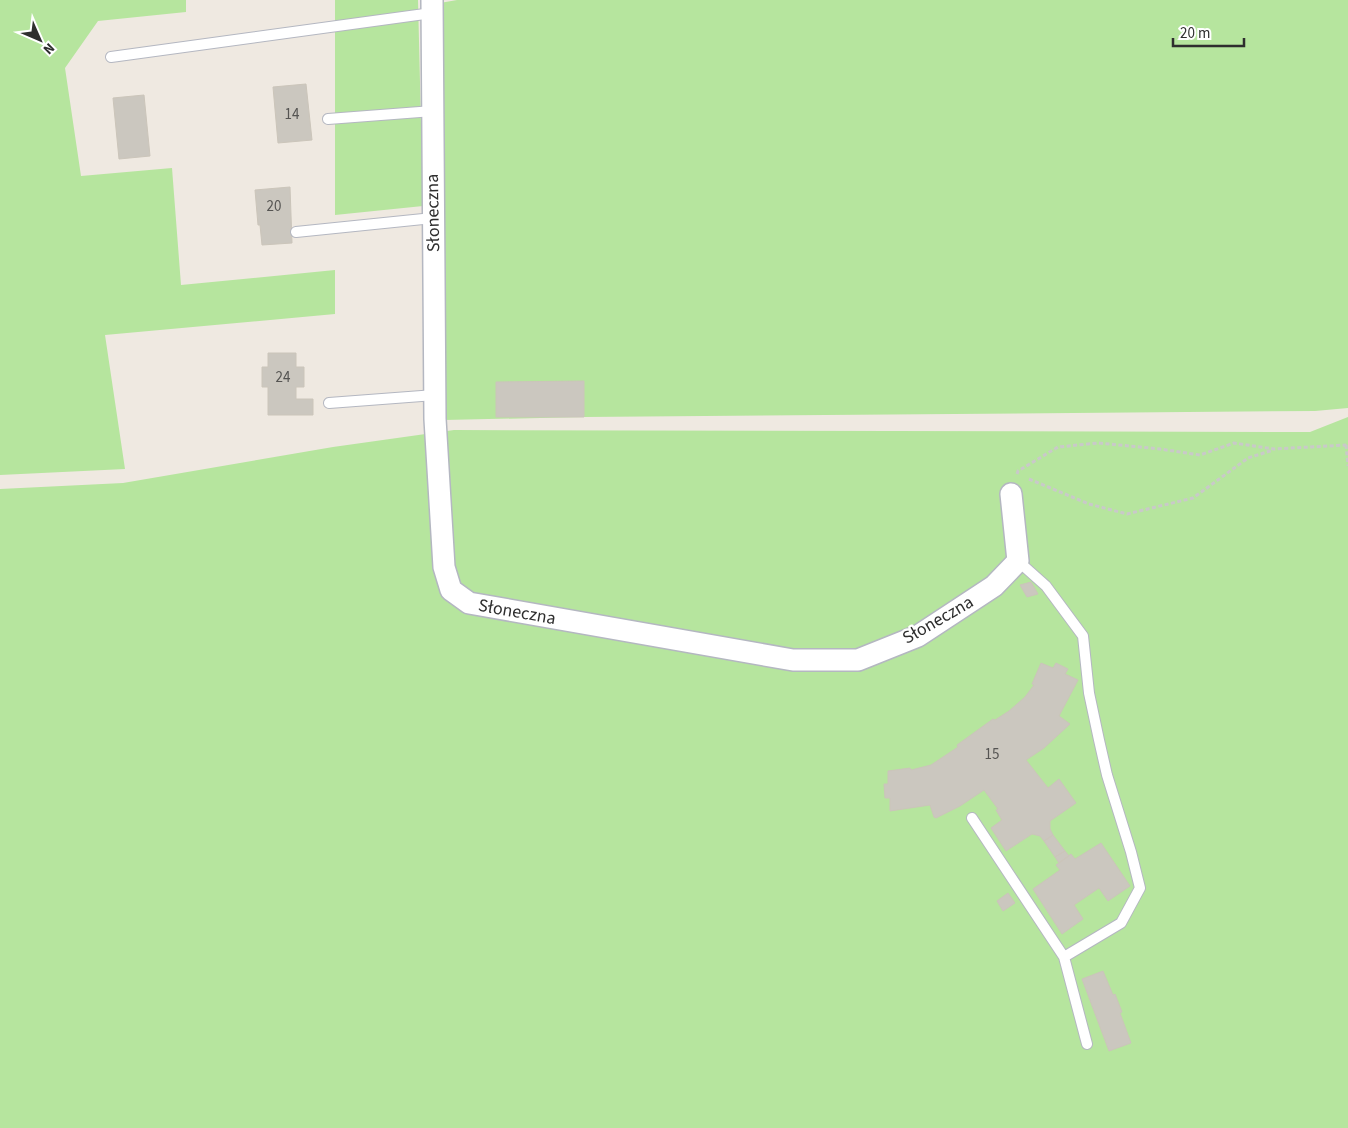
<svg xmlns="http://www.w3.org/2000/svg" width="1348" height="1128" font-family="'Source Sans 3',sans-serif">
<style>
.green{fill:#b6e59e}
.building{fill:#cbc7bf;stroke:#cbc5ba}
.lines{fill:none;stroke-linecap:round;stroke-linejoin:round}
.service-casing{stroke:#b4b7c1;stroke-width:12}
.minor-casing{stroke:#b4b7c1;stroke-width:24}
.path{stroke:#c9c9c9;stroke-width:3;stroke-dasharray:4 2.5;stroke-linecap:butt}
.service{stroke:#fff;stroke-width:10}
.minor{stroke:#fff;stroke-width:21}
.labels{text-anchor:middle;dominant-baseline:central;stroke-width:4.5;stroke-linejoin:round;paint-order:stroke}
.number-label{font-size:15px;fill:#555452}
.street-label{font-size:18px;fill:#2e2e2e;stroke:#fff}
</style>
<rect width="100%" height="100%" fill="#efe9e1"/>
<!-- green -->
<path class="green" d="M0,0H186V12L98,21L65,68L81,176L172,168L181,285L335,270V314L105,335L125,469L0,475Z
M335,0H418L423,206L335,215Z
M457,0H1348V408L1315,411L584,417L444,420L440,3Z
M1348,417V1128H0V489L123,483L333,447L454,430L1310,432Z"/>
<!-- building -->
<path class="building" d="M306,84L312,140L278,143L273,87Z
M144,95L150,156L119,159L113,98Z
M290,187L292,243L262,245L260,225H258L255,190Z
M268,353H296V367H304V387H296V399H313V415H268V387H262V367H268Z
M584,381V417H496V382Z
M1031,582L1038,594L1027,597L1020,585Z
M1041,663L1053,668L1056,663L1068,669L1065,674L1078,680L1059,716L1070,724L1044,748L1026,760L1048,788L1059,779L1076,803L1050,821V829L1053,835L1044,841L1040,836L1032,834L1006,851L991,828L1002,820L996,810L998,809L984,790L960,806L936,818L934,817L930,805L890,811V798H885L884,784H888V771L910,768L911,770L931,765L958,747L957,745L993,719L995,720L1009,711L1025,697L1034,685L1032,684Z
M1053,835L1065,851L1055,857L1044,841Z
M1101,843L1130,886L1108,901L1099,888L1074,905L1083,919L1062,934L1033,889L1060,870L1056,865L1071,854L1075,859Z
M1065,851L1069,856L1059,863L1055,857Z
M1008,893L1015,903L1003,911L997,901Z
M1103,971L1113,995L1115,994L1122,1012L1120,1013L1131,1043L1109,1051L1082,979Z"/>
<g class="lines">
<defs>
<path id="service" d="M111,57L432,13
M328,119L433,111
M296,232L433,218
M329,403L435,395
M972,818L1064,957L1121,923L1140,888L1131,852L1107,775L1099,740L1089,693L1083,636L1046,586L1018,561
M1064,957L1087,1044"/>
<path id="minor" d="M432,0L435,419L444,567L451,590L469,603L793,660H858L918,636L994,586L1018,561L1011,494"/>
</defs>
<!-- service casing -->
<use href="#service" class="service-casing"/>
<!-- minor casing -->
<use href="#minor" class="minor-casing"/>
<!-- path -->
<path class="path" d="M1346,445L1348,466
M1017,474L1018,471L1058,447L1098,443L1160,449L1200,455L1234,443L1274,449L1346,445L1348,443
M1029,479L1089,504L1127,514L1193,498L1248,458L1273,450"/>
<!-- service -->
<use href="#service" class="service"/>
<!-- minor -->
<use href="#minor" class="minor"/>
</g>
<g class="labels">
<!-- number labels -->
<g class="number-label">
<text x="292" y="114">14</text>
<text x="274" y="206">20</text>
<text x="283" y="377">24</text>
<text x="992" y="754">15</text>
</g>
<!-- street labels -->
<g class="street-label">
<text transform="translate(433 213) rotate(-91)">Słoneczna</text>
<text transform="translate(517 612) rotate(10)">Słoneczna</text>
<text transform="translate(938 620) rotate(-30)">Słoneczna</text>
</g>
</g>
<!-- north arrow -->
<g transform="translate(40 40) rotate(135)" stroke="#ffffff" stroke-width="4" paint-order="stroke">
<path d="M0-4L9 19L0 12L-9 19Z" fill="#2e2e2e"/>
<text y="-8" font-size="14" font-weight="bold" text-anchor="middle" fill="#2e2e2e">N</text>
</g>
<!-- scale -->
<path d="M1173 38v8h71v-8" fill="none" stroke="#2e2e2e" stroke-width="2.5"/>
<text x="1180" y="38" font-size="15" fill="#2e2e2e" stroke="#ffffff" stroke-width="4" paint-order="stroke">20 m</text>
</svg>
